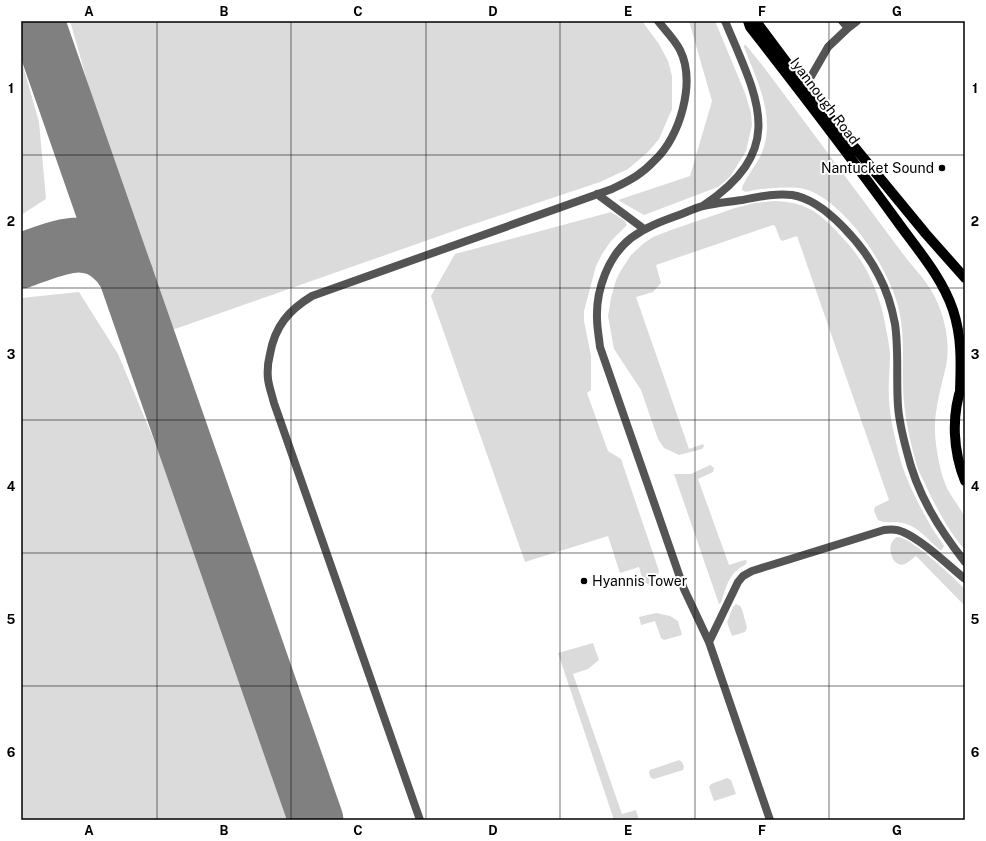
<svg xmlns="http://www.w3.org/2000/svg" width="986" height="841" font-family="'Public Sans',sans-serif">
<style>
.green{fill:#dbdbdb}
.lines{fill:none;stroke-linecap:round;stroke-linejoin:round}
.taxiway{stroke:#808080;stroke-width:55}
.lane{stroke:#545454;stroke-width:8}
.primary{stroke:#000;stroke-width:10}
.grid{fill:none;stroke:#000;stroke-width:1;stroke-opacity:0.55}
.poi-dot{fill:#000;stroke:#fff;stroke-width:1.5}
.labels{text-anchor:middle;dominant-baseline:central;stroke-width:4;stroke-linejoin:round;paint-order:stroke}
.street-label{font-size:14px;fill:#000;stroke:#fff}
.poi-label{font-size:14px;fill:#000;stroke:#fff;text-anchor:end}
.neatline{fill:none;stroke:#000;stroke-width:1.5}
.grid-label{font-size:13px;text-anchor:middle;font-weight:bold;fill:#000}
</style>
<rect width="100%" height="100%" fill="#fff"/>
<!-- green -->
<path class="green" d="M70,21H642L659,44L668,61L672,76V109L659,139L648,152L628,169L600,182L465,227L175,329L171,328L169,325L96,112Z
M689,21H715L745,93L751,113L752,125L746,151L730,177L718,187L644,215L618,200L690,176L712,101Z
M745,44L763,66L903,254C912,266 923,277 931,290C944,312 951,341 946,366C940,393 932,416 936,444C938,459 941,475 947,488C951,497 964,512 965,520C967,529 965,541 965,550C948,530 937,509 926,486C923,479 919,473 917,466C910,442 904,414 903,389C902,362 905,336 899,310C890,270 848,205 808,190C797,185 757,188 746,192L742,190C742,182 757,164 761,155C777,118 757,81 744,47Z
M21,59L39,122L46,199L21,215Z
M774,201C805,202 818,211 839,234C864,259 876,284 884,318C886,330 889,342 890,354C890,369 888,384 889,400C890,420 896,442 901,462C908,485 920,507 932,528C935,534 941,540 944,546L942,550H940C929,541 918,526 903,523C895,521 885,524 878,520L874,511L875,507L889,500L797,236L782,241L780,239L775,226L773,225L656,265L661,283L653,292L636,297L689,449L703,444L704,446L702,449L679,455L664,448L658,439L641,390L614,349L608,316L611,298L616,280L620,272L631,255L644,243L653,237L671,230L735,208L754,203Z
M611,212L625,221L627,225L611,241L602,254L596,266L584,311V321L591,356V390L587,393L608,451L621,459L659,571L656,581L650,585C642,584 641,573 639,567L620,573L608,536L525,562L431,296L455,254Z
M79,292L118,354L186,517L290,820H21V298Z
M710,465L714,468L713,472L698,479L729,565L745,560L747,561L746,564C728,574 727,585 721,603L719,604L674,474H691Z
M897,537C910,536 954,578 965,589V606L916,556C913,558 909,562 905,564C892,569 884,544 897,537Z
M736,604L740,606L742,609L747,628L745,632L732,636L727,622L733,607Z
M656,613L670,616L678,621L682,635L664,640L661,638L655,621L641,625L639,617Z
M593,643L599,660L588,669L573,674L622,814L636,810L639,820H614L558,653Z
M679,760L682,762L684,767L683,770L654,779L651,778L649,773L650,770Z
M727,778L731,780L736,794L714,801L709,787L711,784Z"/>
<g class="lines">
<!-- taxiway -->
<path class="taxiway" d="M37,21L316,820
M21,261C52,250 87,232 114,260C119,264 122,270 126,275"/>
<!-- lane -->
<path class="lane" d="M842,21L848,28
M805,87L828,47L848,28L857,21
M597,194L644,229
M704,205C789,148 757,98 725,21
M709,642L738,582L743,576L752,571L884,530C891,529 897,529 903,532C922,540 948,565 965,579
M420,820L274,403C272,395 269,387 268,379C267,370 268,362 270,354C275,326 289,310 312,296L612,189C630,180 641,175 655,160C680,137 696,82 680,50C675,40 665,30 658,21
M770,820L709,642L684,589L600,347C599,337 597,328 597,318C596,290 608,256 631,238C646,227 662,221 679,215C687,212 695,208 703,206C716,203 729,202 742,200C758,197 775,193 792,195C826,200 865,248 879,276C887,291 892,308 895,324C899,351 896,379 898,406C899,422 903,437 907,452C917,494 939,529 965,562"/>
<!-- primary -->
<path class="primary" d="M748,21L750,27C800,91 849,155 897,221C917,249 942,277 953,310C962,337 961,363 960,391
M754,21L758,24L805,87L926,234L965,278
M962,385C951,416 953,451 965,481"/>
</g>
<!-- grid -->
<path class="grid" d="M157,21V820M291,21V820M426,21V820M560,21V820M695,21V820M829,21V820M21,155H965M21,288H965M21,420H965M21,553H965M21,686H965"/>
<!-- markers -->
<g class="poi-dot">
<circle cx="942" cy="168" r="4"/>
<circle cx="584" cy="581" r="4"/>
</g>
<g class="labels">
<!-- street labels -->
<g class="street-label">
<text transform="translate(825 101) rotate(53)">Iyannough Road</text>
</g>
<!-- poi labels -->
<g class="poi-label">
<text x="934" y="168">Nantucket Sound</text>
<text x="592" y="581" text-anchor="start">Hyannis Tower</text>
</g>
</g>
<!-- border -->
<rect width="986" height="841" fill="none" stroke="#ffffff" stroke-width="44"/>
<rect x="22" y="22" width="942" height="797" class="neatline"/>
<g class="grid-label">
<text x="89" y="16">A</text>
<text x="224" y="16">B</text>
<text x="358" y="16">C</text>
<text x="493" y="16">D</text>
<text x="628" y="16">E</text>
<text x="762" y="16">F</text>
<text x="897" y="16">G</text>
<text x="11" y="93">1</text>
<text x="975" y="93">1</text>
<text x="11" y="226">2</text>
<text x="975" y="226">2</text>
<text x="11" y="359">3</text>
<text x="975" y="359">3</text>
<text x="11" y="491">4</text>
<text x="975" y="491">4</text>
<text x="11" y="624">5</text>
<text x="975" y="624">5</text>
<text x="11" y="757">6</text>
<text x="975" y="757">6</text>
<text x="89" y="835">A</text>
<text x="224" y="835">B</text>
<text x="358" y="835">C</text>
<text x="493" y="835">D</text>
<text x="628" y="835">E</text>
<text x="762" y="835">F</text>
<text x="897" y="835">G</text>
</g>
</svg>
